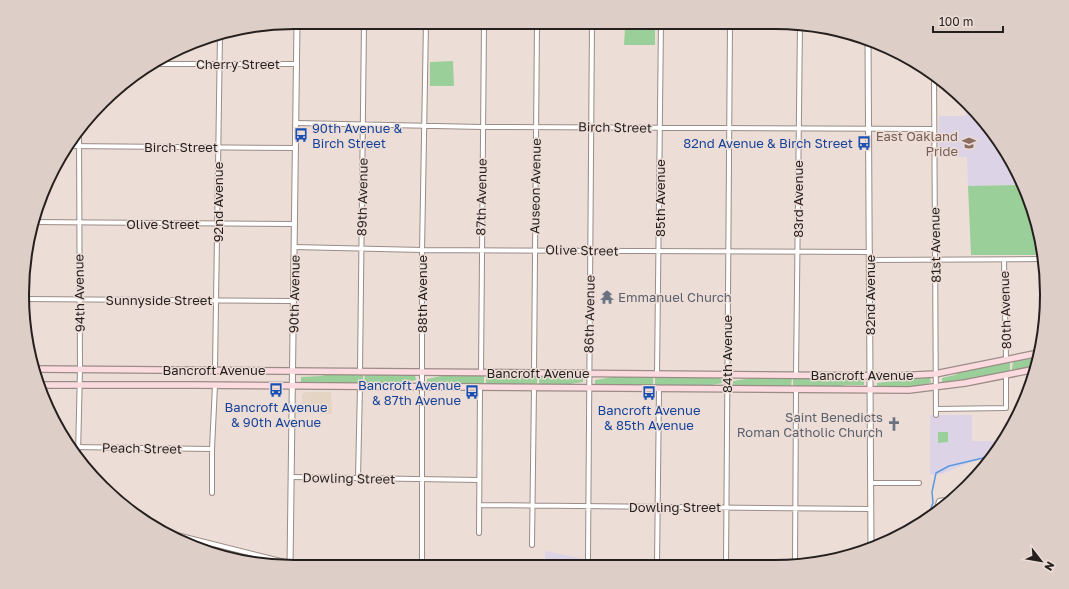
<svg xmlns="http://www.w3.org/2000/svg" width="1069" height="589" font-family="'Golos Text',sans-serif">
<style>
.commercial{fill:#e4d4c3}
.education{fill:#dcd3e7}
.green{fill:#9acf99}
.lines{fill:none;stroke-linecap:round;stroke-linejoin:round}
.stream{stroke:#5a99df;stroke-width:1.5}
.minor-casing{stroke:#9a8c86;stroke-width:6}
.tertiary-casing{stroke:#9a8c86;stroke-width:7}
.secondary-casing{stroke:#9a8c86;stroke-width:8}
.minor{stroke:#fff;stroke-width:4}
.tertiary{stroke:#fff;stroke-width:5}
.secondary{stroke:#fbdbe0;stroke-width:5.5}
.labels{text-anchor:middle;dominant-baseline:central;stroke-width:3;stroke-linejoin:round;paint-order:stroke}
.street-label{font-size:13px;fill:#251f1d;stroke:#edddd7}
.transit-label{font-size:13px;fill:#164399;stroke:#edddd7;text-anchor:end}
.education-label{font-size:13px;fill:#785e54;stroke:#edddd7;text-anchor:end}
.worship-label{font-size:13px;fill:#5b616d;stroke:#edddd7;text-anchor:start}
.rim{fill:none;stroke:#251f1d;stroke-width:2}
</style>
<rect width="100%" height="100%" fill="#edddd7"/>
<!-- commercial -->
<path class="commercial" d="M306,392H331L332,414L302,413V394Z"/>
<!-- education -->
<path class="education" d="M967,103L991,128L1019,174L1023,185L968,186L967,157H939V116H966Z
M930,415H972V441H1000V446L995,452L942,474L930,475Z
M545,551L614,565L545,566Z"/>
<!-- green -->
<path class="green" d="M625,28H655V45H624Z
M453,61L454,86H430V62Z
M1023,185L1038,224L1043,255H971L968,186Z
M1039,356L1036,366L1012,370L1013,360Z
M1010,361V371L942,384V378L955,375L960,372Z
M330,374H363V383H301V377L321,376Z
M365,374L415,375L416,380L399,384L364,383Z
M446,375H484V385L427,384V379Z
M486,375L537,376V385H486Z
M539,376H583V382L564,385H539Z
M614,377H653V386L595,385V380Z
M655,377L722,378V383L702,387L655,386Z
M930,377L931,383L908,388H877V383Z
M752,378H792L791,387H733V381Z
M793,378L864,379V385H845L837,388L793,387Z
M938,432H948V442L938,443Z"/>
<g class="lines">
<!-- stream -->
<path class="stream" d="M1016,419L1019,411
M893,537L928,516L933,503L932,492L936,473L949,466L983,458L996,450"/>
<defs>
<path id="minor" d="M156,64H297
M934,75L936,415
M296,123L482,127L934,129
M67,146L296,148
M32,222L295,224
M294,247L422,250L870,252
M870,260L1044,259
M1004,260L1006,359
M24,299L293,301
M215,370L220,34
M360,371L364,22
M481,372L484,22
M534,373L537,22
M657,374L661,22
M796,375L800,24
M936,409L1006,408V375
M73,447L212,449
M78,455L80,369L79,131
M291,477L479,480
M358,478L360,386
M871,483H919
M212,493V449L215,385
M480,505L871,509
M936,512L939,501L951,499
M157,530L301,566
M479,533L480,387
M532,545L534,387
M588,558L592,22
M657,565L659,389
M726,565L730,23
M795,565L796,390
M422,566V252L426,22"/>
<path id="tertiary" d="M868,41L871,548
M290,566L297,22"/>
<path id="secondary" d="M36,369L896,376L935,374L1039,353
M40,385H195L909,390L965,383L1036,369"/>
</defs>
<!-- minor casing -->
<use href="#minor" class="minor-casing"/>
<!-- tertiary casing -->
<use href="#tertiary" class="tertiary-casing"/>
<!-- secondary casing -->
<use href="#secondary" class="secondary-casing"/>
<!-- minor -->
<use href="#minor" class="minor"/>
<!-- tertiary -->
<use href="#tertiary" class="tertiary"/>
<!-- secondary -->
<use href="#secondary" class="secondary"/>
</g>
<!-- icons -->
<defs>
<symbol id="bus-bare" viewBox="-9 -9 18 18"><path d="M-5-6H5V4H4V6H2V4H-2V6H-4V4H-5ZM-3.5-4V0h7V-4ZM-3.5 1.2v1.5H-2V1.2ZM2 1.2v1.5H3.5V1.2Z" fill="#1a4fb4" stroke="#edddd7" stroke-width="2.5" paint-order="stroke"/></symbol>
<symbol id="school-bare" viewBox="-9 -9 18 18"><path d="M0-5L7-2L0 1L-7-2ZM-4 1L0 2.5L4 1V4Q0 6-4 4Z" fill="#8d6e63" stroke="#edddd7" stroke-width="2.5" paint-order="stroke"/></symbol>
<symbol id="temple-bare" viewBox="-9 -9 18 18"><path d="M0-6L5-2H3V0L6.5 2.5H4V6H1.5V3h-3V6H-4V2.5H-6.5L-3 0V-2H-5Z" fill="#6b7280" stroke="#edddd7" stroke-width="2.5" paint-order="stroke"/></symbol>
<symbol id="church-bare" viewBox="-9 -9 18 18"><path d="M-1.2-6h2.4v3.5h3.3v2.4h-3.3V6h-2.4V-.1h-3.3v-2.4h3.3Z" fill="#6b7280" stroke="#edddd7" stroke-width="2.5" paint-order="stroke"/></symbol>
</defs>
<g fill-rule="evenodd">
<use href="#bus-bare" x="291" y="125" width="20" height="20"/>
<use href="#bus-bare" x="854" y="133" width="20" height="20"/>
<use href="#school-bare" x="959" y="133" width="20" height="20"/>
<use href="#temple-bare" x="597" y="287" width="20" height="20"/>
<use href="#bus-bare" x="266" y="380" width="20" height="20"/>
<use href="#bus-bare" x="462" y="382" width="20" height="20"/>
<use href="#bus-bare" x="639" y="383" width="20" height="20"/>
<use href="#church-bare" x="884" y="414" width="20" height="20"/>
</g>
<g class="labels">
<!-- street labels -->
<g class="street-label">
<text x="238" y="64">Cherry Street</text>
<text transform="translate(615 127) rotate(1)">Birch Street</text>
<text x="181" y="147">Birch Street</text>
<text transform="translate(535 186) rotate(-89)">Auseon Avenue</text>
<text transform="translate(362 197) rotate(-89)">89th Avenue</text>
<text transform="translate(481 197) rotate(-89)">87th Avenue</text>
<text transform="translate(660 198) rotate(-90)">85th Avenue</text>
<text transform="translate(798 199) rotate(-90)">83rd Avenue</text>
<text transform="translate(218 202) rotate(-90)">92nd Avenue</text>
<text x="163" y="224">Olive Street</text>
<text transform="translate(935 245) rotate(-91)">81st Avenue</text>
<text transform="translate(582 250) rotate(1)">Olive Street</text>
<text transform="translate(79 293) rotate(-91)">94th Avenue</text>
<text transform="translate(294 294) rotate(-89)">90th Avenue</text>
<text transform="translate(422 294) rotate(-90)">88th Avenue</text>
<text transform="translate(870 295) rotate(-90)">82nd Avenue</text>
<text x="159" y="300">Sunnyside Street</text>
<text transform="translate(1005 310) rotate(-92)">80th Avenue</text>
<text transform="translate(589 314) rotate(-89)">86th Avenue</text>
<text transform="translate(727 354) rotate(-90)">84th Avenue</text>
<text x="214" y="370">Bancroft Avenue</text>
<text x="538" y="373">Bancroft Avenue</text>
<text x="862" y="375">Bancroft Avenue</text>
<text transform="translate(142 448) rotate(1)">Peach Street</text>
<text transform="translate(349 478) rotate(1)">Dowling Street</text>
<text x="675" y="507">Dowling Street</text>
</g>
<!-- transit labels -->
<g class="transit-label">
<text x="312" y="128" text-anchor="start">90th Avenue &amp;<tspan x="312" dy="15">Birch Street</tspan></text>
<text x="853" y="143">82nd Avenue &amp; Birch Street</text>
<text x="461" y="385">Bancroft Avenue<tspan x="461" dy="15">&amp; 87th Avenue</tspan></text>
<text x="276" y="407" text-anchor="middle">Bancroft Avenue<tspan x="276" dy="15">&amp; 90th Avenue</tspan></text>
<text x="649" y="410" text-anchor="middle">Bancroft Avenue<tspan x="649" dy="15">&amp; 85th Avenue</tspan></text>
</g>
<!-- education labels -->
<g class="education-label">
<text x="958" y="136">East Oakland<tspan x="958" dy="15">Pride</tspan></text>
</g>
<!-- worship labels -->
<g class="worship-label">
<text x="618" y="297">Emmanuel Church</text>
<text x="883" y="417" text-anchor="end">Saint Benedicts<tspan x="883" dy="15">Roman Catholic Church</tspan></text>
</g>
</g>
<!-- crop -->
<path d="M0 0H1069V589H0ZM294 29H775A265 265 0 0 1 1040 294V295A265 265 0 0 1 775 560H294A265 265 0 0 1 29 295V294A265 265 0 0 1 294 29Z" fill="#ddcec8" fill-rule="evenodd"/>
<path class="rim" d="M294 29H775A265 265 0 0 1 1040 294V295A265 265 0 0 1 775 560H294A265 265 0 0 1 29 295V294A265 265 0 0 1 294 29Z"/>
<!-- north arrow -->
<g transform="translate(1041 561) rotate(121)" stroke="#edddd7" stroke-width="3" paint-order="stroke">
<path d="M0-3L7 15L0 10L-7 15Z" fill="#251f1d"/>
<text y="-6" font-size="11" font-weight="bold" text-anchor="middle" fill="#251f1d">N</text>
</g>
<!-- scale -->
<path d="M933 26v6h70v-6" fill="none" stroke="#251f1d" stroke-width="2"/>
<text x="939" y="26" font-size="12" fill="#251f1d" stroke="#edddd7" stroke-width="3" paint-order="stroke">100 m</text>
</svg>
